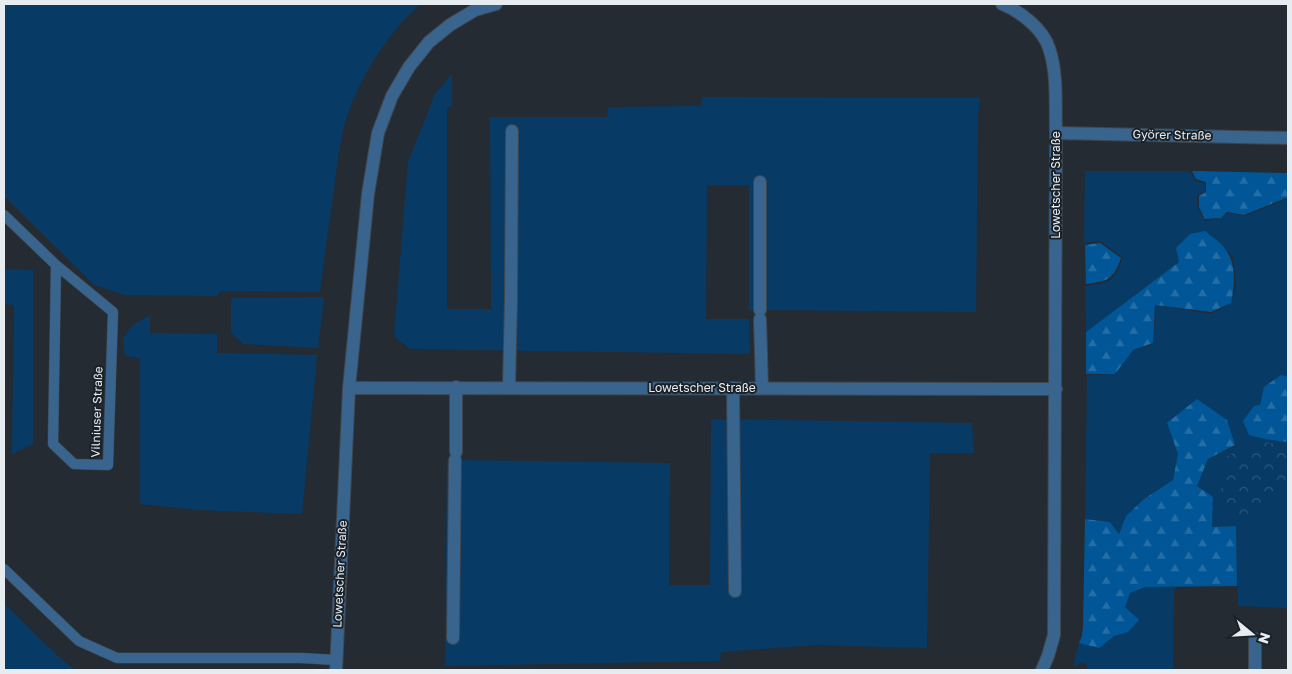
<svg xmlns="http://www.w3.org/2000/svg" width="1292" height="674" viewBox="0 0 1292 674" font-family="'Golos Text',sans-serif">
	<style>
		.grass { fill: #073b66 }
		.forest { fill: url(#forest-firs) }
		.park { fill: url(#park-crowns) }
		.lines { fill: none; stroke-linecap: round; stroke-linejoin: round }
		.service-casing { stroke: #3f464e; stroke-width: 11 }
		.minor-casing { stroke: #3f464e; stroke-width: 14 }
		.service { stroke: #39648e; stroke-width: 10 }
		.minor { stroke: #39648e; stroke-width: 12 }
		.labels { text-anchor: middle; stroke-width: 4; stroke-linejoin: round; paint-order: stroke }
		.street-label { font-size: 12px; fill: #e7ecf1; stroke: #1a2229 }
	</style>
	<defs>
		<pattern id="forest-firs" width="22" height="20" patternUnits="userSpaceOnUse" patternTransform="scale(1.25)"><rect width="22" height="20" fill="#005696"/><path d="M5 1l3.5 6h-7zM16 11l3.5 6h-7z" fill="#256ea5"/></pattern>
		<pattern id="park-crowns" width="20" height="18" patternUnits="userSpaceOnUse" patternTransform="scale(1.25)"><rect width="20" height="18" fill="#073b66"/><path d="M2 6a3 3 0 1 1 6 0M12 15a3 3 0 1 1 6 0" fill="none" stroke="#2b587c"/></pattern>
	</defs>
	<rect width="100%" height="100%" fill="#242b33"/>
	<!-- grass -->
	<g class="grass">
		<path d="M4 4H420C391 31 369 63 353 100 340 130 337 165 333 197 328 229 324 260 320 292L220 291 217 296 125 295 94 285 4 196Z"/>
		<path d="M452 74V107H447V309H491L490 117H607L608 107 701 106 702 97 980 98 978 117 976 312 749 310V185H707L706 319H749L750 354 410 349 394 336 408 162 435 94Z"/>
		<path d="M1085 171H1189L1196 181 1205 183V191L1197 196 1198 208 1205 221 1221 218 1228 213 1245 216 1286 199 1288 200V608L1238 606 1236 526 1212 527 1213 497 1197 486 1208 459 1235 446 1167 423 1178 454 1173 480 1144 499 1126 516 1119 534 1110 522 1085 519 1087 375 1115 374 1131 351 1153 344 1156 305 1211 314 1231 303 1236 286 1233 257 1223 246 1179 262 1086 332 1085 286C1110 283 1114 282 1123 258L1100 241 1084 243Z"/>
		<path d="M4 269 33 270V444L12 454 14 305 4 304Z"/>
		<path d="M324 297 318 348 244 344 231 333V298Z"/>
		<path d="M150 315V333L217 334V353L317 355 302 514 198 510 140 504V358L125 356 123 338 133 325Z"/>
		<path d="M711 419 972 423 974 453H930L927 648 815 645 721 652 720 661 445 666 447 460 670 463 669 585H710Z"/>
		<path d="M1145 587H1177L1174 591 1173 670H1087V664L1080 663 1073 667 1079 643 1099 647 1114 636 1128 632 1138 620 1125 607 1130 593Z"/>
		<path d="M4 603 63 661 76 670H4Z"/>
	</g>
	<!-- forest -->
	<g class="forest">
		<path d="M1192 171 1288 173V199L1286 198 1244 215 1227 212 1221 218 1205 219 1199 207V196L1206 192V182L1196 179Z"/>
		<path d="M1205 231C1211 236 1218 241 1223 246 1237 262 1235 284 1231 303L1211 312 1155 305 1153 343 1133 350 1115 374H1086V332L1179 262 1176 248 1190 234Z"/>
		<path d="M1100 243 1121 258C1113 280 1108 281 1086 284L1085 245Z"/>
		<path d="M1281 375 1288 377V438L1286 442 1265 439 1249 435 1243 421 1254 406 1260 405 1264 387Z"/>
		<path d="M1197 399 1227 420 1235 445 1208 459 1197 486 1213 497 1212 527 1236 526 1237 586 1145 587 1130 593 1125 607 1139 620 1128 632 1114 636 1099 648 1079 643 1082 636 1083 627 1085 519 1110 522 1119 534 1126 516 1144 499 1173 480 1178 454 1167 423Z"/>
	</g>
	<!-- park -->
	<path class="park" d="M1258 441 1288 446V481L1281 494 1257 511 1238 516 1226 514C1218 490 1221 481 1226 457Z"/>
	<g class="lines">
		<!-- service casing -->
		<g class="service-casing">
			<g id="service">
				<path d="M4 215 56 265 113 312 108 465 74 464 53 444 56 265"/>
				<path d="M4 569 79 641 117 658H301L336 660"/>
			</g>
		</g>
		<!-- minor casing -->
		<g class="minor-casing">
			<g id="minor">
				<path d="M1002 4C1020 11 1043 29 1049 48 1058 74 1055 105 1056 133L1054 635 1048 656 1042 670"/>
				<path d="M1056 133 1288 138"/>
				<path d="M760 310V182"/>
				<path d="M760 319 762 388"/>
				<path d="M509 387 511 300 512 131"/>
				<path d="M349 388 1056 389"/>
				<path d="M733 388 735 591"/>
				<path d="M456 452V387"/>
				<path d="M453 638 455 460"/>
				<path d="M336 670 349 388 368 194 378 133 392 96 409 67 429 42 450 25 475 10 496 4"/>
				<path d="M1255 670V639"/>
			</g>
		</g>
		<!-- service -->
		<use href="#service" class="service"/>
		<!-- minor -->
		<use href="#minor" class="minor"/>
	</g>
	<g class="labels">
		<!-- street labels -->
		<g class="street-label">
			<text transform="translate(1172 135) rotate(1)" y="4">Györer Straße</text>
			<text transform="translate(1056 185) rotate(-90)" y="4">Lowetscher Straße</text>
			<text x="702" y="392">Lowetscher Straße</text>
			<text transform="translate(97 412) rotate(-88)" y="4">Vilniuser Straße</text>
			<text transform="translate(340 574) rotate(-87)" y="4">Lowetscher Straße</text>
		</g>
	</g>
	<!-- border -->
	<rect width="1292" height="674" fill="none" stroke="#e7ecf1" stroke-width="10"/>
	<!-- north arrow -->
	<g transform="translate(1252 634) rotate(108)" stroke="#1a2229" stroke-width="4" paint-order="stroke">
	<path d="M0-4L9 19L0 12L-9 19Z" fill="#e7ecf1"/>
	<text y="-8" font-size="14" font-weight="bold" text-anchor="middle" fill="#e7ecf1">N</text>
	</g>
</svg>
